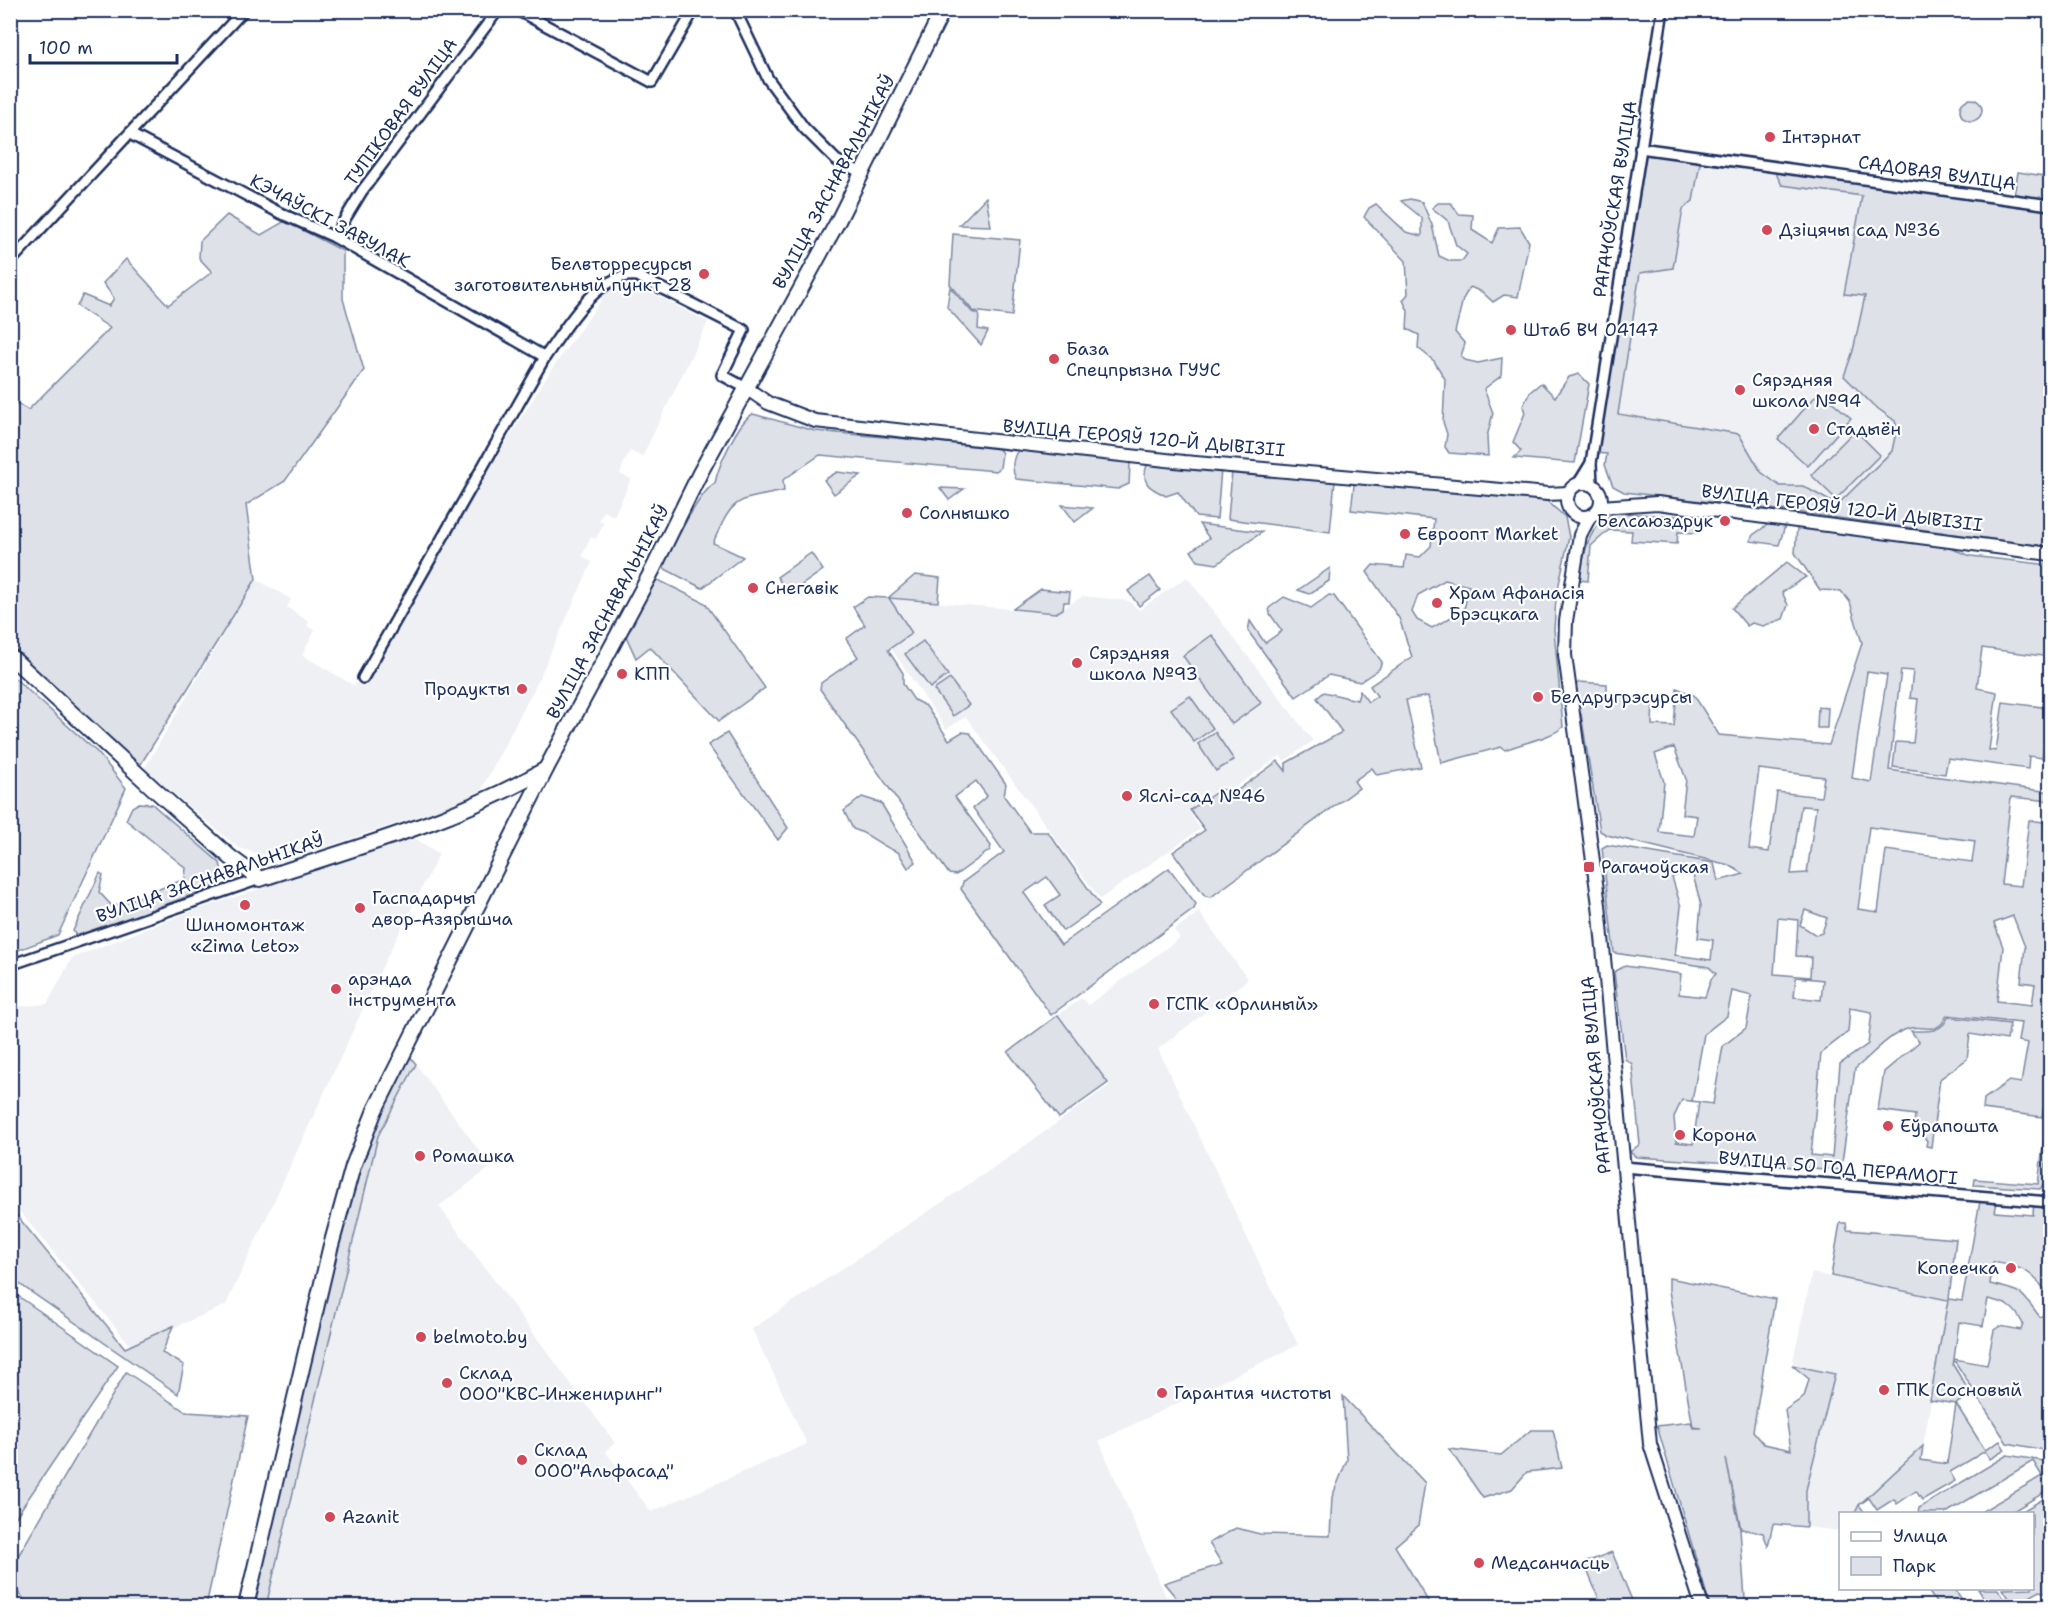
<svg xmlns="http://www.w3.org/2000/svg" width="2061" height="1617" viewBox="0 0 2061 1617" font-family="'Shantell Sans',sans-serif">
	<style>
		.built { fill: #eff0f4 }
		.green { fill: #dee1e7; stroke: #7c88a2; stroke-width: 1.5; fill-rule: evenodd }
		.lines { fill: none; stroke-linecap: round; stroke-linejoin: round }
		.minor-casing { stroke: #1b2f5e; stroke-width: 14 }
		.tertiary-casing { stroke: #1b2f5e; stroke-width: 16 }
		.secondary-casing { stroke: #1b2f5e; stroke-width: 18 }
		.minor { stroke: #fff; stroke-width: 9 }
		.tertiary { stroke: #fff; stroke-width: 12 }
		.secondary { stroke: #fff; stroke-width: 14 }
		.poi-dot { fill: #d1495b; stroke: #fff; stroke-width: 2 }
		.labels { text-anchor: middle; stroke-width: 4.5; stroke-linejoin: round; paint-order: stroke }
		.street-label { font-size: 18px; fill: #1b2f5e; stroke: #fff }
		.poi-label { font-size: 18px; fill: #1b2f5e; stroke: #fff; text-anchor: start }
	</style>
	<rect width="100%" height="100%" fill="#fff"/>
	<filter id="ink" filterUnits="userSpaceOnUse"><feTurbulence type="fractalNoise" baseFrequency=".0167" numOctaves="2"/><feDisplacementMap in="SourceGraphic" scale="12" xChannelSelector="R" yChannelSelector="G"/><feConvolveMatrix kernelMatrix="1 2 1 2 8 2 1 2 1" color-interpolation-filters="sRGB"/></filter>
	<g filter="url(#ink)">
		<!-- built -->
		<g class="built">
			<path d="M1699 163 1775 172 1782 185 1862 196 1844 293 1865 295 1853 351 1844 376 1873 405 1898 423 1892 451 1837 505 1803 486H1780L1761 472 1739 434 1618 414 1640 273 1673 268 1684 208 1693 200Z"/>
			<path d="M629 281 708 322 642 457 630 451 624 462 620 474 631 479 614 516 604 511 599 520 604 522 596 539 591 537 582 556 592 562 536 685 481 790 458 803 284 861 239 848 144 769 256 579 291 599 287 607 309 622 307 626 315 630 302 655 353 685 356 683 365 687 456 523 551 370 610 288Z"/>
			<path d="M1187 577 1313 741 1284 761 1280 756 1234 788 1222 786 1188 810 1200 829 1100 899 966 717 946 729 867 613 888 598 1056 613 1083 596 1129 601 1139 610Z"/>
			<path d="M413 837 439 854 386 959 226 1305 131 1346 11 1201 10 1004 14 1007 47 1004 72 958 187 913Z"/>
			<path d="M1199 912 1248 979 1158 1049 1298 1345 1099 1441 1170 1606H266L378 1136 416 1064 491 1167 439 1206 615 1443 605 1451 651 1512 807 1444 752 1329 1005 1160 1110 1085 1059 1014 1082 998 1088 1005 1180 938 1174 930Z"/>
			<path d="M1812 1273 1949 1300 1923 1446 1859 1505 1855 1513 1840 1514V1531L1806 1527V1490L1835 1374 1792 1365Z"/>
		</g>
		<!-- green -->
		<g class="green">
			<circle cx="1971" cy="110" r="11"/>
			<path d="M1643 152 2050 208V547L1788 511 1624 492 1613 486 1605 465 1607 454 1594 453ZM1700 163 1775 172 1782 185 1862 196 1844 294 1865 296 1853 351 1844 376 1873 405 1895 421 1897 427 1892 451 1837 505 1803 486H1780L1761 472 1739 434 1618 414 1640 273 1673 268 1683 209 1693 201Z"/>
			<path d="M2018 172 2050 177V205L2013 201Z"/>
			<path d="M986 197 991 226 959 225Z"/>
			<path d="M1410 199 1422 202 1432 225 1439 256 1450 261H1462L1467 254 1456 245 1448 221 1432 208 1438 203H1451L1459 214 1473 215 1472 230 1492 243 1499 228 1520 227 1529 242 1518 297 1504 295 1493 302 1482 292 1470 287 1463 299 1455 332 1465 344 1461 356 1465 360 1478 363 1502 358 1501 376 1484 389 1493 413 1487 437 1488 456 1449 453 1445 447 1447 434 1443 422 1445 379 1434 361 1418 348 1419 335 1407 329 1408 311 1403 300 1408 294 1406 261 1364 217 1369 208 1376 204 1406 232 1422 236V218L1401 201Z"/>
			<path d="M227 215 261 235 285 221 343 251V299L364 370 285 481 246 505 256 579 139 767 11 645 10 399 28 410 110 328 77 306 83 295 109 306 114 298 103 283 126 259 168 305 212 272 199 258 200 241Z"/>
			<path d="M953 234 1020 240 1012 316 973 311 950 284Z"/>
			<path d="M950 287 972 312 979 314 978 329 988 331 981 345 947 307Z"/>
			<path d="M1579 374 1589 384 1575 463 1514 458 1521 451 1513 442 1525 413 1523 406 1530 392 1541 383 1555 397 1569 377Z"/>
			<path d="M1820 391 1851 418 1808 466 1778 439Z"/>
			<path d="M753 414 815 431 997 447 1002 453 1000 468 996 471 820 455 783 480 784 491C736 501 734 495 713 543L743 557 702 588 665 569 663 564C673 546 699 492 715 483 718 467 738 421 753 414Z"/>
			<path d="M1855 430 1880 455 1836 499 1811 475Z"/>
			<path d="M1020 448 1126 458 1130 464 1129 484 1118 489 1016 479C1011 469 1012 456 1020 448Z"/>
			<path d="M1147 465 1221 469 1217 519 1196 517 1178 492 1166 496C1150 488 1140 484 1147 465Z"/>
			<path d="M1232 471 1335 481 1330 532 1228 519Z"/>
			<path d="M837 472 861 475 834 494 824 480Z"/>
			<path d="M1355 477 1547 501 1565 517 1569 537 1556 598 1554 630 1563 727C1551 738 1521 743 1505 750L1501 747 1441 763 1428 696 1406 700 1421 767 1377 775 1372 768 1354 781 1359 788 1211 897 1205 896 1173 852 1205 830 1190 810 1221 789 1235 792 1278 761 1286 771V763L1342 732 1317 698 1324 692 1357 700 1360 691 1368 702 1377 696 1370 686 1412 657 1399 618 1367 572 1373 565 1404 568 1406 555 1420 557 1431 546 1434 519 1351 510ZM1445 580 1469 586 1464 610 1432 628 1417 620 1412 612 1418 595Z"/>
			<path d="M940 488 964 489 949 500Z"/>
			<path d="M1062 505 1093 508 1075 522Z"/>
			<path d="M1614 513 1697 517V533L1678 532 1677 544 1631 541 1632 531 1609 530 1591 546 1588 581 1579 580C1585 553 1586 527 1614 513Z"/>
			<path d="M1770 523H1786L1779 545 1750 541 1753 535Z"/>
			<path d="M1199 524 1262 532 1217 564 1198 561 1191 551 1209 538Z"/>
			<path d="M1797 527 1936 543 1971 556 2050 565V657L1982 648 1977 688 1997 692 1989 750 1996 751 2003 702 2049 708 2042 758 2029 756 2028 769 1948 758 1945 774 1893 767 1896 742 1913 743 1918 699 1910 698 1913 671 1901 670 1889 770 2050 792V801L2011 797 2001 884 2021 886 2029 820 2050 823V1070L2042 1117 1983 1109 1984 1099 2009 1081 2021 1083 2028 1043 2018 1041 2021 1023 1947 1015C1937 1038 1924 1023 1907 1029 1888 1035 1870 1057 1855 1069L1841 1170 1636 1157 1630 1152 1640 1144 1632 1064 1625 1059 1614 972 1625 966 1681 974 1679 994 1705 997 1711 979 1716 974 1709 967 1614 953 1602 848 1607 845 1714 863 1718 881 1744 874 1729 865 1607 835 1600 831 1581 714H1578L1574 687 1579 682 1607 684V695L1653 698 1652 725 1674 726 1677 688 1694 695 1719 735 1829 745 1862 643 1850 602 1841 591 1820 590 1795 553ZM1867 672 1887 675 1871 782 1852 778ZM1674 747 1686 779 1682 814 1697 816 1694 836 1659 832 1664 782 1655 754ZM1759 769 1824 777 1821 797 1777 792 1769 852 1749 849ZM1801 806 1816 807 1807 873 1791 874ZM1869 827 1975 841 1972 862 1886 850 1878 912 1858 909ZM1692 871 1701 905 1698 938 1713 940 1711 960 1675 955 1681 907 1672 877ZM1805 910 1827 918 1822 933 1816 935 1800 925ZM2013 916 2025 947 2021 982 2035 984 2032 1005 1997 1001 2003 947 1994 923ZM1778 918 1798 920 1796 956 1811 957 1810 977 1774 974ZM1796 977 1823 980 1821 1000 1794 997ZM1732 991 1752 996 1746 1028 1723 1046 1713 1104 1692 1101 1704 1034 1727 1016ZM1850 1008 1872 1012 1868 1044 1840 1064 1832 1157 1811 1155 1821 1053 1848 1032ZM1682 1100 1699 1102 1693 1144 1676 1142 1674 1117Z"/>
			<path d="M811 553 823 570 789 594 777 577Z"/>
			<path d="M1787 562 1806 577 1782 592 1788 605 1783 619 1763 626 1752 623 1747 626 1732 608Z"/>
			<path d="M1330 568 1329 581 1309 594 1298 590Z"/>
			<path d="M915 575 940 578 938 602 889 598 912 633 888 650 903 673V684L914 700 926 706 949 740 962 732 970 733 1006 784 1004 796 1030 832H1048L1100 905 1063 931 1045 905 1060 895 1047 877 1024 893 1061 945 1169 868 1196 904 1194 909 1051 1015 961 889 963 882 1004 852 973 808 987 796 976 781 955 797 991 846 990 850 956 875 949 874 820 689 821 683 858 657 846 639 865 625 853 607 868 597 888 598Z"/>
			<path d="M1150 576 1160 590 1139 606 1128 591Z"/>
			<path d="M658 580 705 603 765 688 719 721 650 647 636 658 625 634 653 583Z"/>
			<path d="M1041 589 1070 592 1069 602H1064L1063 609 1056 613 1013 609Z"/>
			<path d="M1329 595 1334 596 1382 662 1379 669 1360 682 1329 675 1296 697 1248 631 1250 621 1265 643 1282 631 1270 614 1269 608 1284 597 1311 608Z"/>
			<path d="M1212 635 1261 703 1232 724 1183 656Z"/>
			<path d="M923 641 948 675 930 688 905 654Z"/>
			<path d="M10 674 98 753 126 788 58 935 11 953Z"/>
			<path d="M950 679 969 705 953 716 934 690Z"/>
			<path d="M1190 696 1213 728 1194 742 1171 709Z"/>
			<path d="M1818 707 1828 708 1827 728H1817Z"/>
			<path d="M1215 732 1234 760 1216 771 1198 744Z"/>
			<path d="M727 733 788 828 778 840 708 745Z"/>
			<path d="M862 797 881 803 916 862 908 868 898 852C881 847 871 834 853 829L844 811Z"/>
			<path d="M139 803 152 804 220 863 223 875 216 886 77 937 73 931 100 873 103 875 99 892 113 907 185 879 186 868 126 820 132 807Z"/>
			<path d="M1058 1015 1108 1083 1059 1118 1008 1052Z"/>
			<path d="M1948 1017 2010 1024 2007 1040 1970 1034 1967 1059 1940 1079 1931 1147 1926 1146 1927 1141 1914 1123 1915 1115 1878 1110 1884 1072 1919 1042 1911 1031C1927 1031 1942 1033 1948 1017Z"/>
			<path d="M406 1051 416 1064 378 1136 266 1606H246L353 1167Z"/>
			<path d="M2050 1094V1126L2044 1183 2040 1189 1974 1185 1975 1179 2038 1184Z"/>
			<path d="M2034 1199 2050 1202V1297C2032 1271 2024 1267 1993 1262L1990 1284C2023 1292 2019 1289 2040 1317L2050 1310V1451L2007 1443 1954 1360 1953 1365 1971 1394 1956 1404 1985 1450 2000 1441 2005 1450 1990 1459 1985 1451 1950 1472 1955 1481 1922 1500 1916 1491 1897 1504 1894 1499 1877 1510 1869 1498 1859 1505 1865 1513H1855L1859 1505 1923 1446 1921 1460 1947 1464 1956 1404 1930 1400 1948 1300 1831 1276 1840 1223H1846L1847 1230 1956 1239 1949 1299 1962 1301 1980 1201 1997 1202 1995 1212 2033 1215ZM1988 1299C2007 1303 2014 1306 2023 1324L2021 1330 2000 1326 1994 1330 1987 1365 1954 1359 1959 1322 1983 1326Z"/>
			<path d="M10 1207 125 1348 173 1326 162 1353 184 1365 178 1394 11 1278Z"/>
			<path d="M1669 1278 1775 1299 1753 1431 1764 1444 1791 1450 1785 1410 1804 1397 1809 1379 1792 1365 1835 1374 1806 1490V1527L1773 1524 1768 1546 1763 1533 1741 1529 1726 1459 1740 1529 1745 1599 1749 1606H1710L1657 1426 1691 1422 1693 1428H1702L1693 1427 1669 1291Z"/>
			<path d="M11 1291 118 1366 11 1524Z"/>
			<path d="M126 1372 186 1412 248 1416 206 1606H30L11 1584V1568Z"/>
			<path d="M1343 1396 1425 1483 1418 1526 1395 1546 1431 1606H1183L1164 1583 1222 1564 1209 1543 1236 1528 1260 1534 1330 1536 1332 1497 1347 1460Z"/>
			<path d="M1531 1430H1553L1562 1468 1527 1472 1512 1489 1483 1498 1449 1449 1501 1455Z"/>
			<path d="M2007 1455 2050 1462V1489L2010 1513H1979L2042 1476 2033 1461 1946 1513H1918L1919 1508Z"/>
			<path d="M2050 1495V1594L2040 1591 2014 1606 2003 1589 2032 1588V1514L2019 1513Z"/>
			<path d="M1612 1552 1634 1605 1602 1606 1584 1563Z"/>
			<path d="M1927 1589H1955L1966 1606H1938Z"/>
			<path d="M1978 1589H1998L2009 1606H1989Z"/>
		</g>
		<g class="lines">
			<!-- minor casing -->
			<g class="minor-casing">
				<g id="minor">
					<path d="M517 10 652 82 694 10"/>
					<path d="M735 10 768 79 804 128 836 160 862 173"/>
					<path d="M10 11 11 10"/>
					<path d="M130 134 280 213 334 237 545 357"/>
					<path d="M1640 148 2050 205"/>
					<path d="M334 237 362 191 498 10"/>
					<path d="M10 262 244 10"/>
					<path d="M1578 484 1591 463"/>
					<path d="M1592 484 1591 463 1663 10"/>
					<path d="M363 678 545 357C565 329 598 271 637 276L744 330 722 375 746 388"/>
					<path d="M10 965 260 879"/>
					<path d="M1623 1167 2050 1202"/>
				</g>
			</g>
			<!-- tertiary casing -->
			<g class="tertiary-casing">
				<g id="tertiary">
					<path d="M746 388 768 403 815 421 1184 462 1548 494 1568 493"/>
					<circle cx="1584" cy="500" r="17"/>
					<path d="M1601 507 1657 503 2050 554"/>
					<path d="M1590 516 1580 535 1566 621 1565 655 1599 905 1650 1444 1702 1606"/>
				</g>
			</g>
			<!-- secondary casing -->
			<g class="secondary-casing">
				<g id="secondary">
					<path d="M10 656 154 789 230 857 260 879C358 847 457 820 546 769"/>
					<path d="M246 1606 330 1249 353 1166 375 1110 546 769 653 569 700 473 838 221 943 10"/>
				</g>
			</g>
			<!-- minor -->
			<use href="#minor" class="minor"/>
			<!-- tertiary -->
			<use href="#tertiary" class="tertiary"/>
			<!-- secondary -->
			<use href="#secondary" class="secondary"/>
		</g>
	</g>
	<!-- markers -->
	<g class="poi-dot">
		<circle cx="1770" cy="137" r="6"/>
		<circle cx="1767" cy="230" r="6"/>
		<circle cx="704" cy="274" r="6"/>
		<circle cx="1511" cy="330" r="6"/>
		<circle cx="1054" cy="359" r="6"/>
		<circle cx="1740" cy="390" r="6"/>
		<circle cx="1814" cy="429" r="6"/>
		<circle cx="907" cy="513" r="6"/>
		<circle cx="1725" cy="521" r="6"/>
		<circle cx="1405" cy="534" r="6"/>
		<circle cx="753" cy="588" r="6"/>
		<circle cx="1437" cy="603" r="6"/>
		<circle cx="1077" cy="663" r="6"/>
		<circle cx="622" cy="674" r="6"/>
		<circle cx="522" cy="689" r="6"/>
		<circle cx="1538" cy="697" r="6"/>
		<circle cx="1127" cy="796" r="6"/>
		<rect x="1583" y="861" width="12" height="12" rx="3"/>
		<circle cx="245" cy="905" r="6"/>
		<circle cx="360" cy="908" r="6"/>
		<circle cx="336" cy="989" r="6"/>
		<circle cx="1154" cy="1004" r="6"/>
		<circle cx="1888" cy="1126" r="6"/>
		<circle cx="1680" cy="1135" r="6"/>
		<circle cx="420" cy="1156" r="6"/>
		<circle cx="2011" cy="1268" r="6"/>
		<circle cx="421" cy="1337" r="6"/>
		<circle cx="447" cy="1383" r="6"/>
		<circle cx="1884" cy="1390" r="6"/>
		<circle cx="1162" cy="1393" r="6"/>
		<circle cx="522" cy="1460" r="6"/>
		<circle cx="330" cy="1517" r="6"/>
		<circle cx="1479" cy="1563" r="6"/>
	</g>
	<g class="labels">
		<!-- street labels -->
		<g class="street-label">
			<text transform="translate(401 112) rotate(-54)" y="6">ТУПІКОВАЯ ВУЛІЦА</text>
			<text transform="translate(1937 173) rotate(8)" y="6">САДОВАЯ ВУЛІЦА</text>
			<text transform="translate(834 182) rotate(-62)" y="6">ВУЛІЦА ЗАСНАВАЛЬНІКАЎ</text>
			<text transform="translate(1615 199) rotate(-81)" y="6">РАГАЧОЎСКАЯ ВУЛІЦА</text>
			<text transform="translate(330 221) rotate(28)" y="6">КЭЧАЎСКІ ЗАВУЛАК</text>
			<text transform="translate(1144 438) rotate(5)" y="6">ВУЛІЦА ГЕРОЯЎ 120-Й ДЫВІЗІІ</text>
			<text transform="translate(1842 508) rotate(7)" y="6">ВУЛІЦА ГЕРОЯЎ 120-Й ДЫВІЗІІ</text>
			<text transform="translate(608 612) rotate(-62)" y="6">ВУЛІЦА ЗАСНАВАЛЬНІКАЎ</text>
			<text transform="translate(210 878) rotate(-19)" y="6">ВУЛІЦА ЗАСНАВАЛЬНІКАЎ</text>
			<text transform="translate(1596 1075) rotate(-95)" y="6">РАГАЧОЎСКАЯ ВУЛІЦА</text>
			<text transform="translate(1838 1168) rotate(5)" y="6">ВУЛІЦА 50 ГОД ПЕРАМОГІ</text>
		</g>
		<!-- poi labels -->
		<g class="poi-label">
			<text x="1782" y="143">Інтэрнат</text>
			<text x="1779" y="236">Дзіцячы сад №36</text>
			<text x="692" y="270" text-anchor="end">Белвторресурсы<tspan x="692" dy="21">заготовительный пункт 28</tspan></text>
			<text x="1523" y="336">Штаб ВЧ 04147</text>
			<text x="1066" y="355">База<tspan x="1066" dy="21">Спецпрызна ГУУС</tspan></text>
			<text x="1752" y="386">Сярэдняя<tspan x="1752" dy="21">школа №94</tspan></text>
			<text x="1826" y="435">Стадыён</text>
			<text x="919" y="519">Солнышко</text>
			<text x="1713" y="527" text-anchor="end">Белсаюздрук</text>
			<text x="1417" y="540">Евроопт Market</text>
			<text x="765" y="594">Снегавік</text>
			<text x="1449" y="599">Храм Афанасія<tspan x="1449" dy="21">Брэсцкага</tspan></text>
			<text x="1089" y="659">Сярэдняя<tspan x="1089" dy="21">школа №93</tspan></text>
			<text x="634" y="680">КПП</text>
			<text x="510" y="695" text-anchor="end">Продукты</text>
			<text x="1550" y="703">Белдругрэсурсы</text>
			<text x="1139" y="802">Яслі-сад №46</text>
			<text x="1601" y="873">Рагачоўская</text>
			<text x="372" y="904">Гаспадарчы<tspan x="372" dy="21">двор-Азярышча</tspan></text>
			<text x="245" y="931" text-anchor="middle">Шиномонтаж<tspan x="245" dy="21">«Zima Leto»</tspan></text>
			<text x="348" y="985">арэнда<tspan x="348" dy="21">інструмента</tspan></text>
			<text x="1166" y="1010">ГСПК «Орлиный»</text>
			<text x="1900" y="1132">Еўрапошта</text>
			<text x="1692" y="1141">Корона</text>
			<text x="432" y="1162">Ромашка</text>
			<text x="1999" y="1274" text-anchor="end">Копеечка</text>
			<text x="433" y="1343">belmoto.by</text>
			<text x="459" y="1379">Склад<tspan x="459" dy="21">ООО"КВС-Инжениринг"</tspan></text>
			<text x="1896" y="1396">ГПК Сосновый</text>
			<text x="1174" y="1399">Гарантия чистоты</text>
			<text x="534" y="1456">Склад<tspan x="534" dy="21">ООО"Альфасад"</tspan></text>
			<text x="342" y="1523">Azanit</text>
			<text x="1491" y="1569">Медсанчасць</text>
		</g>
	</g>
	<!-- margin -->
	<rect width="2061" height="1617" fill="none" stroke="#fff" stroke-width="36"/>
	<rect x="18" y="18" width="2025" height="1581" fill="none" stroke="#1b2f5e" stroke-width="2" filter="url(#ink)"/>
	<!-- legend -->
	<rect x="1839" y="1512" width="195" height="78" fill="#ffffff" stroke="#a4acbf" stroke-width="1.5"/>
	<rect x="1851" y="1532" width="30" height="9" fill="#ffffff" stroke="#a4acbf" stroke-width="1.5"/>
	<text x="1893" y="1542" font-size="18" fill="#1b2f5e">Улица</text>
	<rect x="1851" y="1557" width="30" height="18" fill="#dee1e7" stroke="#a4acbf" stroke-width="1.5"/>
	<text x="1893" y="1572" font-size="18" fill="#1b2f5e">Парк</text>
	<!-- scale -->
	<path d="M30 54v9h147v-9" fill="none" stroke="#1b2f5e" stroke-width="3"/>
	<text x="39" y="54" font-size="18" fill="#1b2f5e" stroke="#ffffff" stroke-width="4.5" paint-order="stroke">100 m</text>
</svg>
